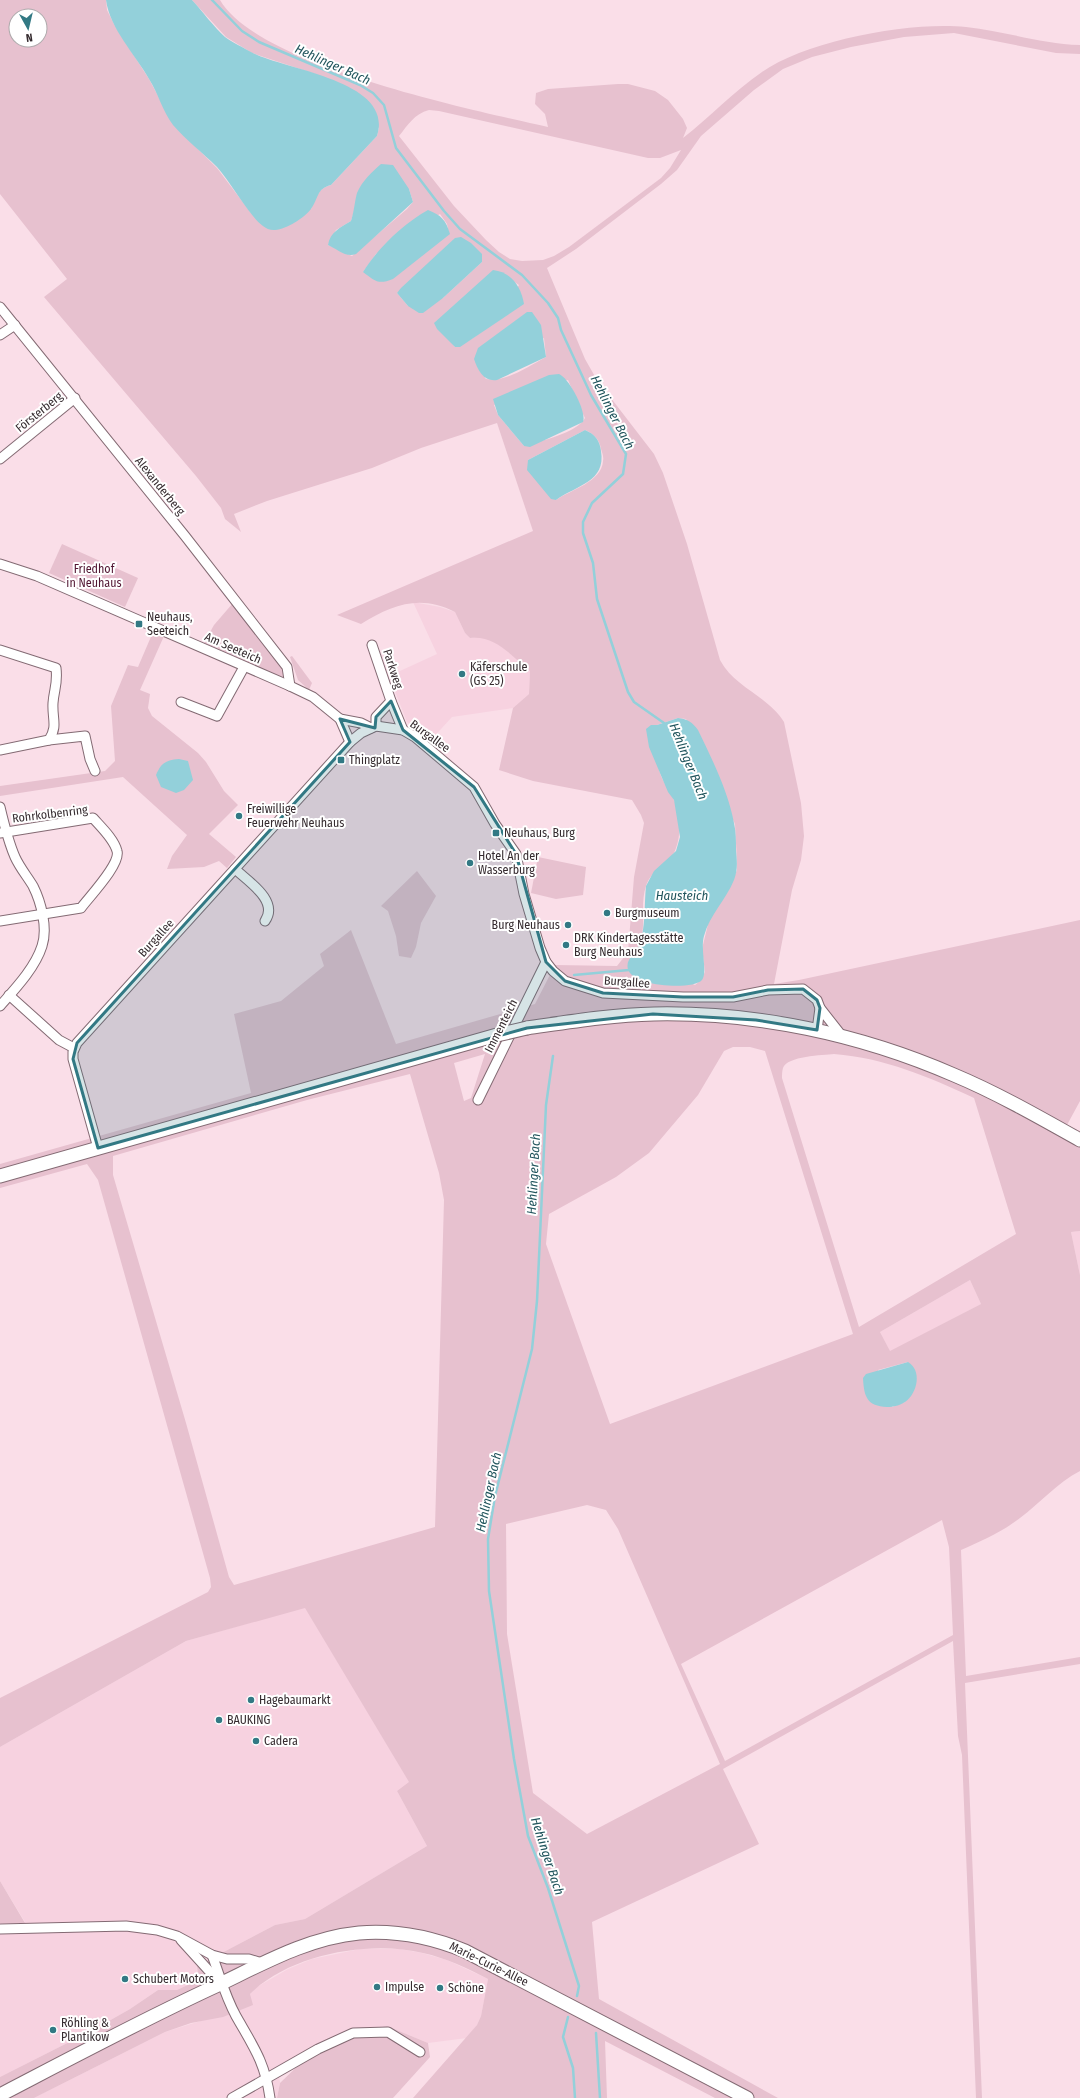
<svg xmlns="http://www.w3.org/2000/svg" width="1080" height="2098" viewBox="0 0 1080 2098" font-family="'Fira Sans Condensed',sans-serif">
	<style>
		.built { fill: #f7d2e0 }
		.green { fill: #e7c1cf; fill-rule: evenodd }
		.water { fill: #93d0da }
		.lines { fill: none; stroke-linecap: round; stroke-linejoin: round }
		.stream { stroke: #93d0da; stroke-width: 2.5 }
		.street-casing { stroke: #836a73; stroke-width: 11 }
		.secondary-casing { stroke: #836a73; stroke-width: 15 }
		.street { stroke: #fff; stroke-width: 9 }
		.secondary { stroke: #fff; stroke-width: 13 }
		.secondary-bridge-casing { stroke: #836a73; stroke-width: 15; stroke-linecap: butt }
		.secondary-bridge { stroke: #fff; stroke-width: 13 }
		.marked { fill: #327984; fill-opacity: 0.2; stroke: #327984; stroke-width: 3; stroke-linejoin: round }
		.poi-dot { fill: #327984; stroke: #fff; stroke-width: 1.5 }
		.labels { text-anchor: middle; stroke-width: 4; stroke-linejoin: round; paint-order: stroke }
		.street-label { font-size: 12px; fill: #352b2f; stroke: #fff }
		.park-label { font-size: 12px; fill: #521733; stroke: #fff }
		.poi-label { font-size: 12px; fill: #352b2f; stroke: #fff; text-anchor: start }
		.water-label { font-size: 13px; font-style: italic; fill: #20545c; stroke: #fff }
	</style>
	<rect width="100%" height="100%" fill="#fadee8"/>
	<!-- built -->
	<g class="built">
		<path d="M413 602 440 607 455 612 465 633 470 638 481 637 493 641 507 650 530 671 529 694 513 708 452 717 430 741 407 722 389 676 437 654Z"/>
		<path d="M1080 1231V1275L1071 1232Z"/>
		<path d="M970 1280 981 1304 890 1352 880 1332Z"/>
		<path d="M305 1607 410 1783 397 1791 427 1846 305 1919 275 1925 197 1966 196 1981 177 1990H158L130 2009 93 2030 0 2077V1923L25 1922 0 1881V1747L186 1641Z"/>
		<path d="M360 1949H400L422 1953 447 1960 488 1979 481 2016 477 2025 467 2038 428 2043 387 2026 278 2067 280 2083 277 2098H34L165 2032 252 2005 250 1994 257 1987 288 1969 312 1959Z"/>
	</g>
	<!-- green -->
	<g class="green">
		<path d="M0 0H106L107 10 115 26 149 79 173 124 217 168 251 213 311 209C316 198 318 188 331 185L377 136 379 128 315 74 252 53 226 37 192 0H220C258 66 474 110 548 127L545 114 535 104 536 93 548 89 618 84H628L655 91 668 100 683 119 687 128 683 138C710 117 734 91 762 72 807 40 912 21 966 27 1005 31 1041 44 1080 45V54L1056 53 954 33 904 37 851 47 812 57 783 69 754 90 701 136 677 170 661 184 576 249 547 268 585 359 597 380 654 454 663 473 687 544 720 660C735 688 767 695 784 722L801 803 804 836 801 860 792 890 774 984 799 980 1080 920V1101L1067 1125 1080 1131V1231L1071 1232 1080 1275V1471C1057 1483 1040 1503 1020 1518 1002 1532 981 1541 961 1550L966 1676 1080 1657V1664L965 1683 982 2098H976L962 1755 958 1736 953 1641 723 1769 759 1844 592 1922 599 1999 778 2098H715L605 2041 607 2098H413L477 2025 481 2016 488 1979C467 1968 446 1958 423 1953 370 1940 290 1954 250 1994L253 2005 223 2017 191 2023 165 2032 34 2098H0V2077L93 2030 130 2009 158 1990H177L196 1981 198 1975 197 1966 275 1925 305 1919 427 1846 397 1791 409 1782 305 1608 186 1641 0 1747V1698L208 1592 211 1587 210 1578 98 1180 87 1164 0 1188V1164L251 1093 234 1014 281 1001 324 966 320 954 351 930 396 1044 535 1004 555 965 617 966 628 952 634 877 644 823 641 815 632 800 533 781 499 770 513 708 529 694 530 671C511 656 496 635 470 638L465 633 455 612C420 594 392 605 361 624L337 615 533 531 497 423 421 448 372 468 267 501 234 514 241 532 225 519 221 508 196 476 44 297 67 279 0 194ZM16 16H40V40H16ZM429 110 439 111 648 158H660L681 150 670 168 661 178 569 247 554 256 543 260 522 261 510 259 499 252 486 240 454 206 399 136C408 125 414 114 429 110ZM409 189 413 202 407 209 352 256 328 245 336 230 351 221 356 205 357 195ZM440 214 447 224 449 234 422 254 363 272 376 254ZM482 254V262L443 298 408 306 397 293ZM510 279 519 285 496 321 473 338 455 347 451 342ZM544 338 546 357C527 367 507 382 486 379L477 366ZM568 380 583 414 585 418C577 433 540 441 524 446L498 415 494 405ZM585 430C593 433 600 440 601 449 602 452 604 457 603 461 602 482 570 490 556 500L528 470V460ZM678 718 686 719 735 824 737 862V870L728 891 709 920 702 949 705 972 701 980 695 985 632 956C651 934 638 910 646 886 651 869 671 864 676 848 681 835 681 814 674 800 671 792 665 785 661 776 655 760 654 742 651 725H657ZM733 1047H750L765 1051 853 1334 610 1424 546 1244 549 1214 616 1177 649 1153 698 1095 724 1051ZM485 1054 471 1098 464 1101 454 1063ZM834 1054C885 1058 929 1077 974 1098L1016 1234 859 1327 782 1078C782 1075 782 1071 783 1068 787 1056 823 1055 834 1054ZM410 1074 439 1173 444 1200 435 1527 234 1585 229 1577 186 1423 113 1175V1156L307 1100ZM970 1280 981 1304 890 1351 880 1332ZM908 1362 905 1402 892 1407 878 1370ZM587 1505 606 1510 618 1529 720 1764 587 1834 533 1793 507 1634 506 1524ZM942 1520 949 1547 953 1635 725 1761 681 1664Z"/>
		<path d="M62 544 138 578 125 607 49 573Z"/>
		<path d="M233 603 286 671 283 679 204 643 214 625Z"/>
		<path d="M153 632 164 636 140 690 150 694 148 708 152 716 198 753 206 762 224 791 238 805 209 834 236 857 227 868 219 861 204 867 167 869 172 856 187 835 123 777 0 796V786L105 771 115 761 111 706 128 665 138 667Z"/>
		<path d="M292 656 312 683 309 690 298 680 290 657Z"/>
		<path d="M538 857 586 867 583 895 556 899 531 893Z"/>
		<path d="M417 871 436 896 421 923 416 947 411 958 399 956 396 936 388 911 381 906Z"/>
		<path d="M0 1881 25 1923H0Z"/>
		<path d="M387 2026 428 2043 430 2057 393 2098H277L280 2083 306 2058 353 2033Z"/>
	</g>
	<!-- water -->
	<g class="water">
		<path d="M106 0H192C203 12 213 26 225 37 232 42 244 48 251 52 283 70 395 80 377 136L331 185C316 189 319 198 311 209 304 218 287 229 275 230 266 231 258 222 253 216 240 200 230 182 217 167 203 153 186 140 173 125 163 112 158 93 149 79 135 54 110 29 106 0Z"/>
		<path d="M381 164 393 165 409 189 413 202 356 254C346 258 337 249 328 245 330 232 341 227 351 221 354 212 355 200 357 193 362 181 372 172 381 164Z"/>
		<path d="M428 210C441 215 446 220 450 234L393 279C378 285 375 281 363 272 378 248 403 224 428 210Z"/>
		<path d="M461 237 471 243 482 254V262L443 298 423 313H419L408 306 397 293 401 288 455 238Z"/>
		<path d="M493 270C511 272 521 286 524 304L460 347H455L437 329 434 323Z"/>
		<path d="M527 312H532L541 325 546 357 497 380C484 382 478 371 474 359L478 348Z"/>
		<path d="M559 374C569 378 587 412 583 422L530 447 524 446 498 415 493 399 549 375Z"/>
		<path d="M585 430C595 434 600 441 601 451 606 482 577 485 556 500L551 499 527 470 528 460Z"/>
		<path d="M678 718C688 719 692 722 698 730 712 759 728 791 734 823 736 832 736 841 736 850 737 861 738 870 734 880 726 900 710 914 704 936 700 950 708 972 702 980 692 991 631 986 628 969 625 959 636 954 639 946 646 928 644 905 646 886L654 871 676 851 680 837 674 800 668 792 649 747 646 729 651 725H657Z"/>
		<path d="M179 759 188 761 193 780 184 790 176 793 161 787 156 775C161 763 166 760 179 759Z"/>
		<path d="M908 1362C922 1370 918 1393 905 1402 901 1405 893 1407 887 1407 867 1406 864 1397 863 1378L866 1374Z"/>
	</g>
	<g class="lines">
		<!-- stream -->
		<g class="stream">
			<path d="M212 0 242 31 259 42 360 85 373 93 384 105 396 148 444 211 460 229 522 275 548 303 558 318 561 330 591 395 626 454 623 474 592 503 583 522V533L593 563 597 599 628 692 634 702 664 723 665 725"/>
			<path d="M574 975 629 970"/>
			<path d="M553 1056 546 1105 537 1301 532 1349 495 1496 488 1539 489 1591 514 1759 528 1836 548 1888 579 1986 577 1996"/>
			<path d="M568 2017 563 2037 573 2068 575 2098"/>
			<path d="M596 2033 600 2098"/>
		</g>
		<!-- street casing -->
		<g class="street-casing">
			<g id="street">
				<path d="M0 307 185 536 287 667 290 686"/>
				<path d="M0 335 15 325"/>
				<path d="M0 459 75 398"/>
				<path d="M0 564 37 576 290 686 313 697 340 719 350 742"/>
				<path d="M372 645 391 701 376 717V726"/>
				<path d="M0 650 56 668C58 684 54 689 53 703 52 719 58 726 49 740L0 750"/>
				<path d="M391 701 403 730"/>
				<path d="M181 702 217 716 244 667"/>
				<path d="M340 719 361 723 371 728"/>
				<path d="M49 740 85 736 90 759 95 771"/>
				<path d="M0 807C4 824 8 841 15 857 20 868 27 876 33 886 41 902 48 928 42 946 35 968 15 989 0 1006"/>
				<path d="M0 833 93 818C101 827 114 839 117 851 121 864 89 897 81 908L0 921"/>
				<path d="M235 869C249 882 279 901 265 921"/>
				<path d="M9 995 59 1040 74 1048"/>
				<path d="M817 1030 820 1008"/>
				<path d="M478 1100 546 962"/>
				<path d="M98 1148 73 1059V1052L77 1043 350 742 361 733 376 726 403 730 415 737 474 787 495 824 516 854 524 894 540 948 546 962 553 971 565 981 603 993 683 997H733L768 990 803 989 817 1000 820 1008 842 1036"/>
				<path d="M0 1929 126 1926 157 1930 177 1936 212 1955 227 1959H249L262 1963"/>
				<path d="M181 1940 220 1983"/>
				<path d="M212 1955C220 1976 225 1996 236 2016 253 2046 265 2062 270 2098"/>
				<path d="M232 2098 318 2049 353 2033 388 2032 420 2052"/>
			</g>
		</g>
		<!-- secondary casing -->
		<g class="secondary-casing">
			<g id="secondary">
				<path d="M527 1028C569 1022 611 1015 654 1014 756 1012 860 1034 954 1075 997 1093 1039 1117 1080 1140"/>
				<path d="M0 1176 497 1035"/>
				<path d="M0 2095C73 2057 144 2019 218 1985 264 1963 308 1938 359 1933 396 1930 431 1937 465 1951L747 2098"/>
			</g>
		</g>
		<!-- street -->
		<use href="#street" class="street"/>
		<!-- secondary -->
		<use href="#secondary" class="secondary"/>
		<!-- secondary-bridge casing -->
		<g class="secondary-bridge-casing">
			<path id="secondary-bridge" d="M497 1035 527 1028"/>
		</g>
		<!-- secondary-bridge -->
		<use href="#secondary-bridge" class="secondary-bridge"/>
	</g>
	<!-- marked area -->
	<path class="marked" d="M391 701 403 730 474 787 516 854 546 962 565 981 603 993 683 997H733L768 990 803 989 817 1000 820 1008 817 1030 756 1020 653 1014 527 1028 98 1148 73 1059 77 1043 350 742 340 719 375 728 376 717Z"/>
	<!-- markers -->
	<g class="poi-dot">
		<rect x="135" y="620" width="8" height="8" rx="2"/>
		<circle cx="462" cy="674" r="4"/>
		<rect x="337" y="756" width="8" height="8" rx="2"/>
		<circle cx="239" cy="816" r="4"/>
		<rect x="492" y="829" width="8" height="8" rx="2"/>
		<circle cx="470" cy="863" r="4"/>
		<circle cx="607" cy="913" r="4"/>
		<circle cx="568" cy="925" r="4"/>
		<circle cx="566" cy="945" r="4"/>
		<circle cx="251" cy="1700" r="4"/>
		<circle cx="219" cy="1720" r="4"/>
		<circle cx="256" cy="1741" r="4"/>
		<circle cx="125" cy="1979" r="4"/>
		<circle cx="377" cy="1987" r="4"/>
		<circle cx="440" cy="1988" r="4"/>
		<circle cx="53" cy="2030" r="4"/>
	</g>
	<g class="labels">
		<!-- street labels -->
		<g class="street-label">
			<text transform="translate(39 412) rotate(-39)" y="4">Försterberg</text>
			<text transform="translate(160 486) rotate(51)" y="4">Alexanderberg</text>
			<text transform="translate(233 648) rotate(24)" y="4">Am Seeteich</text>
			<text transform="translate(393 669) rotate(72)" y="4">Parkweg</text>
			<text transform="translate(430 736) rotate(36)" y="4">Burgallee</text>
			<text transform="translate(50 814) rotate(-7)" y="4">Rohrkolbenring</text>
			<text transform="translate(156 938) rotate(-48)" y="4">Burgallee</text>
			<text transform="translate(627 982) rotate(4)" y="4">Burgallee</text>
			<text transform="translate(501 1026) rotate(-63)" y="4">Immenteich</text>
			<text transform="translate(489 1964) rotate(26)" y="4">Marie-Curie-Allee</text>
		</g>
		<!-- park labels -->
		<g class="park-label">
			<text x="94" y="573">Friedhof<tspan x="94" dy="14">in Neuhaus</tspan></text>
		</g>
		<!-- poi labels -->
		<g class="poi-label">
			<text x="147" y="621">Neuhaus,<tspan x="147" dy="14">Seeteich</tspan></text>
			<text x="470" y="671">Käferschule<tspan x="470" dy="14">(GS 25)</tspan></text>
			<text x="349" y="764">Thingplatz</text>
			<text x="247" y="813">Freiwillige<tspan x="247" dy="14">Feuerwehr Neuhaus</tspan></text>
			<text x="504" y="837">Neuhaus, Burg</text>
			<text x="478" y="860">Hotel An der<tspan x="478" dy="14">Wasserburg</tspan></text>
			<text x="615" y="917">Burgmuseum</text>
			<text x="560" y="929" text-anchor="end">Burg Neuhaus</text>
			<text x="574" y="942">DRK Kindertagesstätte<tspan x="574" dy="14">Burg Neuhaus</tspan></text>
			<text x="259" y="1704">Hagebaumarkt</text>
			<text x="227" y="1724">BAUKING</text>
			<text x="264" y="1745">Cadera</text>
			<text x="133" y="1983">Schubert Motors</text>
			<text x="385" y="1991">Impulse</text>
			<text x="448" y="1992">Schöne</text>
			<text x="61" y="2027">Röhling &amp;<tspan x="61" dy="14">Plantikow</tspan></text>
		</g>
		<!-- water labels -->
		<g class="water-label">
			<text transform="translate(333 64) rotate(24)" y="5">Hehlinger Bach</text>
			<text transform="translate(613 412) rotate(63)" y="5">Hehlinger Bach</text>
			<text transform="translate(689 761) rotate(68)" y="5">Hehlinger Bach</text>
			<text x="682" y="900">Hausteich</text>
			<text transform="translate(533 1174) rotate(-87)" y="5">Hehlinger Bach</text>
			<text transform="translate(488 1492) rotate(-78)" y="5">Hehlinger Bach</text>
			<text transform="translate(548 1856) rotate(72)" y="5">Hehlinger Bach</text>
		</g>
	</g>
	<!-- north arrow -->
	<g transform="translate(28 28) rotate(172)"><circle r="19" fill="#ffffff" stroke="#aeaaac"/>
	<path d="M0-3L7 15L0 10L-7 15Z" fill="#327984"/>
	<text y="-6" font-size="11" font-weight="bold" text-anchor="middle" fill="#352b2f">N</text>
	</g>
</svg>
